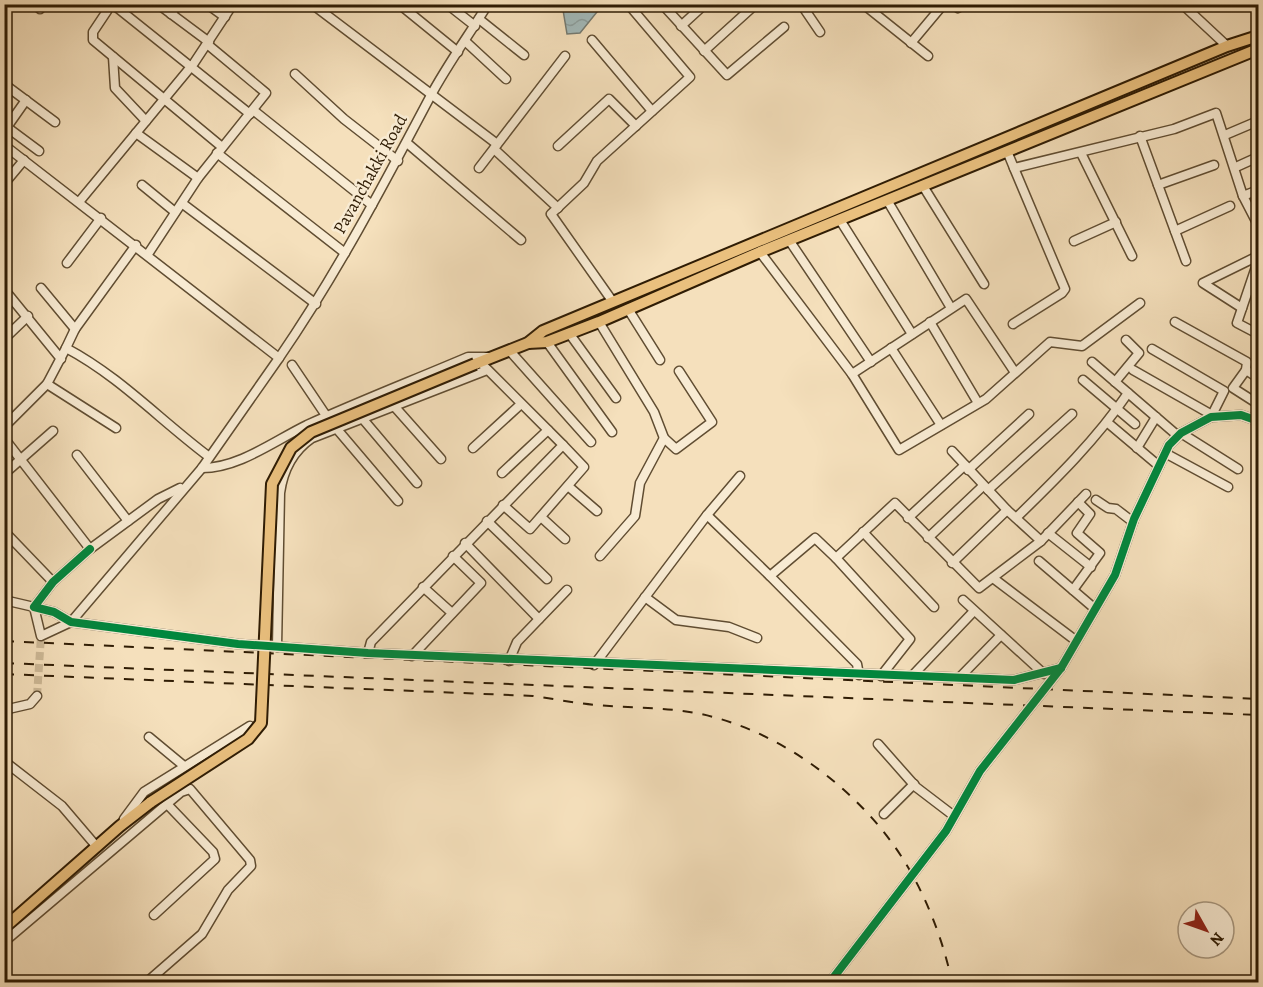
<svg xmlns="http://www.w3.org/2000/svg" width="1263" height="987" viewBox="0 0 1263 987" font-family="Alegreya,serif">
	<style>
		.water { fill: url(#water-waves); stroke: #747b72; stroke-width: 1.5 }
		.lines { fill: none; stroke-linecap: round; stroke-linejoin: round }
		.minor-tunnel { stroke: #cdb997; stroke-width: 8; stroke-dasharray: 8 4; stroke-linecap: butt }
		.minor-casing { stroke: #604d32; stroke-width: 11 }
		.major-casing { stroke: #2f1c04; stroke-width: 14 }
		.minor { stroke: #f8ebd3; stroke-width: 8 }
		.major { stroke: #eac07e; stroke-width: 10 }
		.rail { stroke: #2f1c04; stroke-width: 2; stroke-dasharray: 10 10; stroke-linecap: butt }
		.major-bridge-casing { stroke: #2f1c04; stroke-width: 14; stroke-linecap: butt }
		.major-bridge { stroke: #eac07e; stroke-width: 10 }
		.cycleway-casing { stroke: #f8ebd3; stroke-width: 11 }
		.cycleway { stroke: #00873e; stroke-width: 8 }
		.labels { text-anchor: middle; stroke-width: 5; stroke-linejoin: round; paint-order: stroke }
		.street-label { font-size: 18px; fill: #2f1c04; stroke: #f8ebd3 }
	</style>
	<defs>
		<pattern id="water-waves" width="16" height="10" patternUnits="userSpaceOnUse" patternTransform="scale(1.5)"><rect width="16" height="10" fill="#a2babb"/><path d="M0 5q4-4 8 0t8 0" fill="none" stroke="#8c9f9f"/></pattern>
	</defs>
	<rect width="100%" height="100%" fill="#f5e0bc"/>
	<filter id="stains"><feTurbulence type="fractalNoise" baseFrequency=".00333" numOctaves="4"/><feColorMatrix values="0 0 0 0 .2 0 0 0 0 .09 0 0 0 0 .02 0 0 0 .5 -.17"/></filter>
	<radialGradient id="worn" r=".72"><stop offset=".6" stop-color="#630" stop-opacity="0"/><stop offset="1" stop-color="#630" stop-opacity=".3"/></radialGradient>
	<!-- water -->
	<path class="water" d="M553 5 598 4V5L597 12 580 33 567 34 563 10Z"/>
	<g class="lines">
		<!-- minor-tunnel -->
		<path class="minor-tunnel" d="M37 696 41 636"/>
		<!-- minor casing -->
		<g class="minor-casing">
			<g id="minor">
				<path d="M5 4 8 7 10 4"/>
				<path d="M35 4 40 9 44 4"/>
				<path d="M100 4 107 11 93 32V40L222 147"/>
				<path d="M158 4 209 42"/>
				<path d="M207 4 225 17"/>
				<path d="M312 4 497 144"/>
				<path d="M399 4 458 52"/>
				<path d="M447 4 475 26"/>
				<path d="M662 4 727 75 784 27"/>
				<path d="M801 4 820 32"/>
				<path d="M863 4 928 56"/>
				<path d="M954 4 958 8 964 4"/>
				<path d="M1182 4 1227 46"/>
				<path d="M115 6 250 114"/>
				<path d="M171 14 178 4"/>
				<path d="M479 19 524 55"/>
				<path d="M681 26 705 4"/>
				<path d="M592 40 652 111"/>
				<path d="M465 41 506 79"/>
				<path d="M911 43 942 6"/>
				<path d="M4 44 5 45"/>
				<path d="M704 51 756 4"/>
				<path d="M113 57 115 88 146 121"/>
				<path d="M295 74 344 119 398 161"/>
				<path d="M4 84 55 122"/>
				<path d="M253 110 372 205"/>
				<path d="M4 125 39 151"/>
				<path d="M7 127 26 100"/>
				<path d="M136 133 198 178"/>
				<path d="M1225 135 1258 121"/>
				<path d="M1140 136 1186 261"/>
				<path d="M407 143 521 240"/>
				<path d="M4 145 279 358 202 468 71 622"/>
				<path d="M558 146 609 99 636 126"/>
				<path d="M494 149 558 208"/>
				<path d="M1007 151 1014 168 1174 129 1216 113 1243 196 1258 190"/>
				<path d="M217 153 345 253"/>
				<path d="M1081 153 1132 256"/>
				<path d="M1236 167 1258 157"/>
				<path d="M479 168 565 56"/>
				<path d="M4 184 24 160"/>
				<path d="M142 185 175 212"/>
				<path d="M1158 185 1214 165"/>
				<path d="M923 186 984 284"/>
				<path d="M1243 196 1258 225"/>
				<path d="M887 200 951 308"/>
				<path d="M79 202 194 63 233 4"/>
				<path d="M183 204 316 304"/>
				<path d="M840 220 912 334"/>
				<path d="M1175 231 1230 206"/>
				<path d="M789 240 871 362"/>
				<path d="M1074 241 1116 222"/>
				<path d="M136 245 75 329 66 348C119 376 160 420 208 456"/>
				<path d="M760 252 852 374 899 450 986 399 1050 342 1082 346 1140 303"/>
				<path d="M148 254 198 178 266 93 207 44"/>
				<path d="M1258 261 1237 323 1258 334"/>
				<path d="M67 263 101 218"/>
				<path d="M41 288 75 329"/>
				<path d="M4 295 8 294 61 359"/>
				<path d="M613 302 551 214 584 183 597 161 690 77 628 4"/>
				<path d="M1242 308 1203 283 1258 256"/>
				<path d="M628 309 660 360"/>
				<path d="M599 322 654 412 664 438 676 449 712 422 679 371"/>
				<path d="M930 322 978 403"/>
				<path d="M1175 322 1247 362 1246 370 1233 388 1258 404"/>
				<path d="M1013 324 1062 293 1065 289 1014 168"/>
				<path d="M569 333 616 398"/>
				<path d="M4 339 28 316"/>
				<path d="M547 342 612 432"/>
				<path d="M891 348 941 425"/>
				<path d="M1152 349 1224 391 1211 417"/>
				<path d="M509 350 591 442"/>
				<path d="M279 358C336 275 383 186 430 97 447 65 469 35 488 4"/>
				<path d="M1092 362 1178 436"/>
				<path d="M292 365 327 417"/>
				<path d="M1133 370 1212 415"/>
				<path d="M1246 370 1258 378"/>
				<path d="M852 374 966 299 1014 371"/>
				<path d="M1083 380 1135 424"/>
				<path d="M1115 382 1139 353 1126 340"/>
				<path d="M47 384 116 428"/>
				<path d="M394 406 441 459"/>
				<path d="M362 418 417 483"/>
				<path d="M1108 423 1159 466"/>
				<path d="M4 427 47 384 66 348"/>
				<path d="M336 428 398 501"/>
				<path d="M1181 433 1238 469"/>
				<path d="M4 438 90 549 158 499 180 488"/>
				<path d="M473 448 521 404"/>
				<path d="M1137 448 1156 417"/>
				<path d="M952 451 1007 510 1041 541"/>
				<path d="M1165 453 1228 487"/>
				<path d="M77 455 128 521"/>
				<path d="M202 468C239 468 274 441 307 425 360 401 414 380 468 357H490"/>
				<path d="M968 470 1029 414"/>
				<path d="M502 473 548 430"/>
				<path d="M4 474 53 431"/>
				<path d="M568 486 597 511"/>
				<path d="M988 490 1072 414"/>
				<path d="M1096 500 1108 508 1116 509 1133 522"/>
				<path d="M503 505 530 529 584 467 563 445"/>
				<path d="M707 515 740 476"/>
				<path d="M541 517 565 539"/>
				<path d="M908 518 965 465"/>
				<path d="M1016 518C1056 479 1096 440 1128 393"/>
				<path d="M487 521 547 579"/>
				<path d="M4 531 53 582"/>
				<path d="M863 532 934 607"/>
				<path d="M1048 533 1091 567"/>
				<path d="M928 538 983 486"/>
				<path d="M465 543 539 619"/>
				<path d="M90 549 53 582 34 607 54 612 71 622 238 644 368 653 1014 680 1061 668"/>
				<path d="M600 556 635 516 640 483 664 438"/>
				<path d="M836 558 910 639 881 676"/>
				<path d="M1039 561 1094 608"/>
				<path d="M952 563 1007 510"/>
				<path d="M770 576 857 664 859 675"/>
				<path d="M993 578 1075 640"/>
				<path d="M423 587 452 613"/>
				<path d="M1073 590 1100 553 1077 533 1090 514 1078 502"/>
				<path d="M645 597 676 620 729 627 757 638"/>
				<path d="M4 600 34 607 41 636 71 622"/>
				<path d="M963 600 1044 674"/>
				<path d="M277 647 280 493C283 471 293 451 312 438L487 370"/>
				<path d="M368 653 371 642 563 445 484 366"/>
				<path d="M412 656 481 583 453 556"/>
				<path d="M509 661 517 642 567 590"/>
				<path d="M594 665 707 515 770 576 815 538 836 558 895 503 979 588 1041 541 1086 494"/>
				<path d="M912 676 974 611"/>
				<path d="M961 676 1001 635"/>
				<path d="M4 710 30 704 37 696"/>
				<path d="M149 737 184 766"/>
				<path d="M878 744 916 787 954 816"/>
				<path d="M4 761 62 806 97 847"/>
				<path d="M884 814 914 784"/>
				<path d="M124 819 144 792 250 726"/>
				<path d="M154 915 215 859 213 852 167 804"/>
				<path d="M4 942 181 792 190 789 250 860 251 866 228 890 202 934 147 982"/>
				<path d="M830 982 946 831 980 771 1061 668 1115 575 1134 519 1169 445 1181 433 1211 417 1241 415 1258 421"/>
			</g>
		</g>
		<!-- major casing -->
		<g class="major-casing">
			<g id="major">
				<path d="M528 343 547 342 599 322 760 252 1258 49"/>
				<path d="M475 364 528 343 543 331 1227 46 1258 36"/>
				<path d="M4 928 120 826 151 802"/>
			</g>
		</g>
		<!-- minor -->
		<use href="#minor" class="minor"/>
		<!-- major -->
		<use href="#major" class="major"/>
		<!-- rail -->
		<g class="rail">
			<path d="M4 641 1258 699"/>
			<path d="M4 663 1258 715"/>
			<path d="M4 674 533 696C554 699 575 703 596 705 630 708 663 707 696 713 784 730 871 798 913 876 931 909 944 945 952 982"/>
		</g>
		<!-- major-bridge casing -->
		<g class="major-bridge-casing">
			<path id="major-bridge" d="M151 802 248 739 261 723 272 484 291 448 311 432 475 364"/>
		</g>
		<!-- major-bridge -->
		<use href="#major-bridge" class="major-bridge"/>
		<!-- cycleway casing -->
		<g class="cycleway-casing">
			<g id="cycleway">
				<path d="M90 549 53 582 34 607 54 612 71 622 238 644 368 653 1014 680 1061 668"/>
				<path d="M830 982 946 831 980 771 1061 668 1115 575 1134 519 1169 445 1181 433 1211 417 1241 415 1258 421"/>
			</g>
		</g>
		<!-- cycleway -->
		<use href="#cycleway" class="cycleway"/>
	</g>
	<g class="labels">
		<!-- street labels -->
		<g class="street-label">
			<text transform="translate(370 174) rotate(-61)" y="6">Pavanchakki Road</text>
		</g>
	</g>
	<!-- margin -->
	<rect width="1263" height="987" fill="none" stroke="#f5e0bc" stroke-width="24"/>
	<rect x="6" y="6" width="1251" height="975" fill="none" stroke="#2f1c04" stroke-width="3"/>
	<rect x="12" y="12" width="1239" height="963" fill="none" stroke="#2f1c04" stroke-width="1.5"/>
	<!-- north arrow -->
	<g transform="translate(1206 930) rotate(130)"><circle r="28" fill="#f8ebd3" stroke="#a89880" stroke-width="1.5"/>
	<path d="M0-4.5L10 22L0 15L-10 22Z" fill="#8f2418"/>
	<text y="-9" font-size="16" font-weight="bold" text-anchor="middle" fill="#2f1c04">N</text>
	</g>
	<rect width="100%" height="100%" filter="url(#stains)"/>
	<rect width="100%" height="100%" fill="url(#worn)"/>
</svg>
